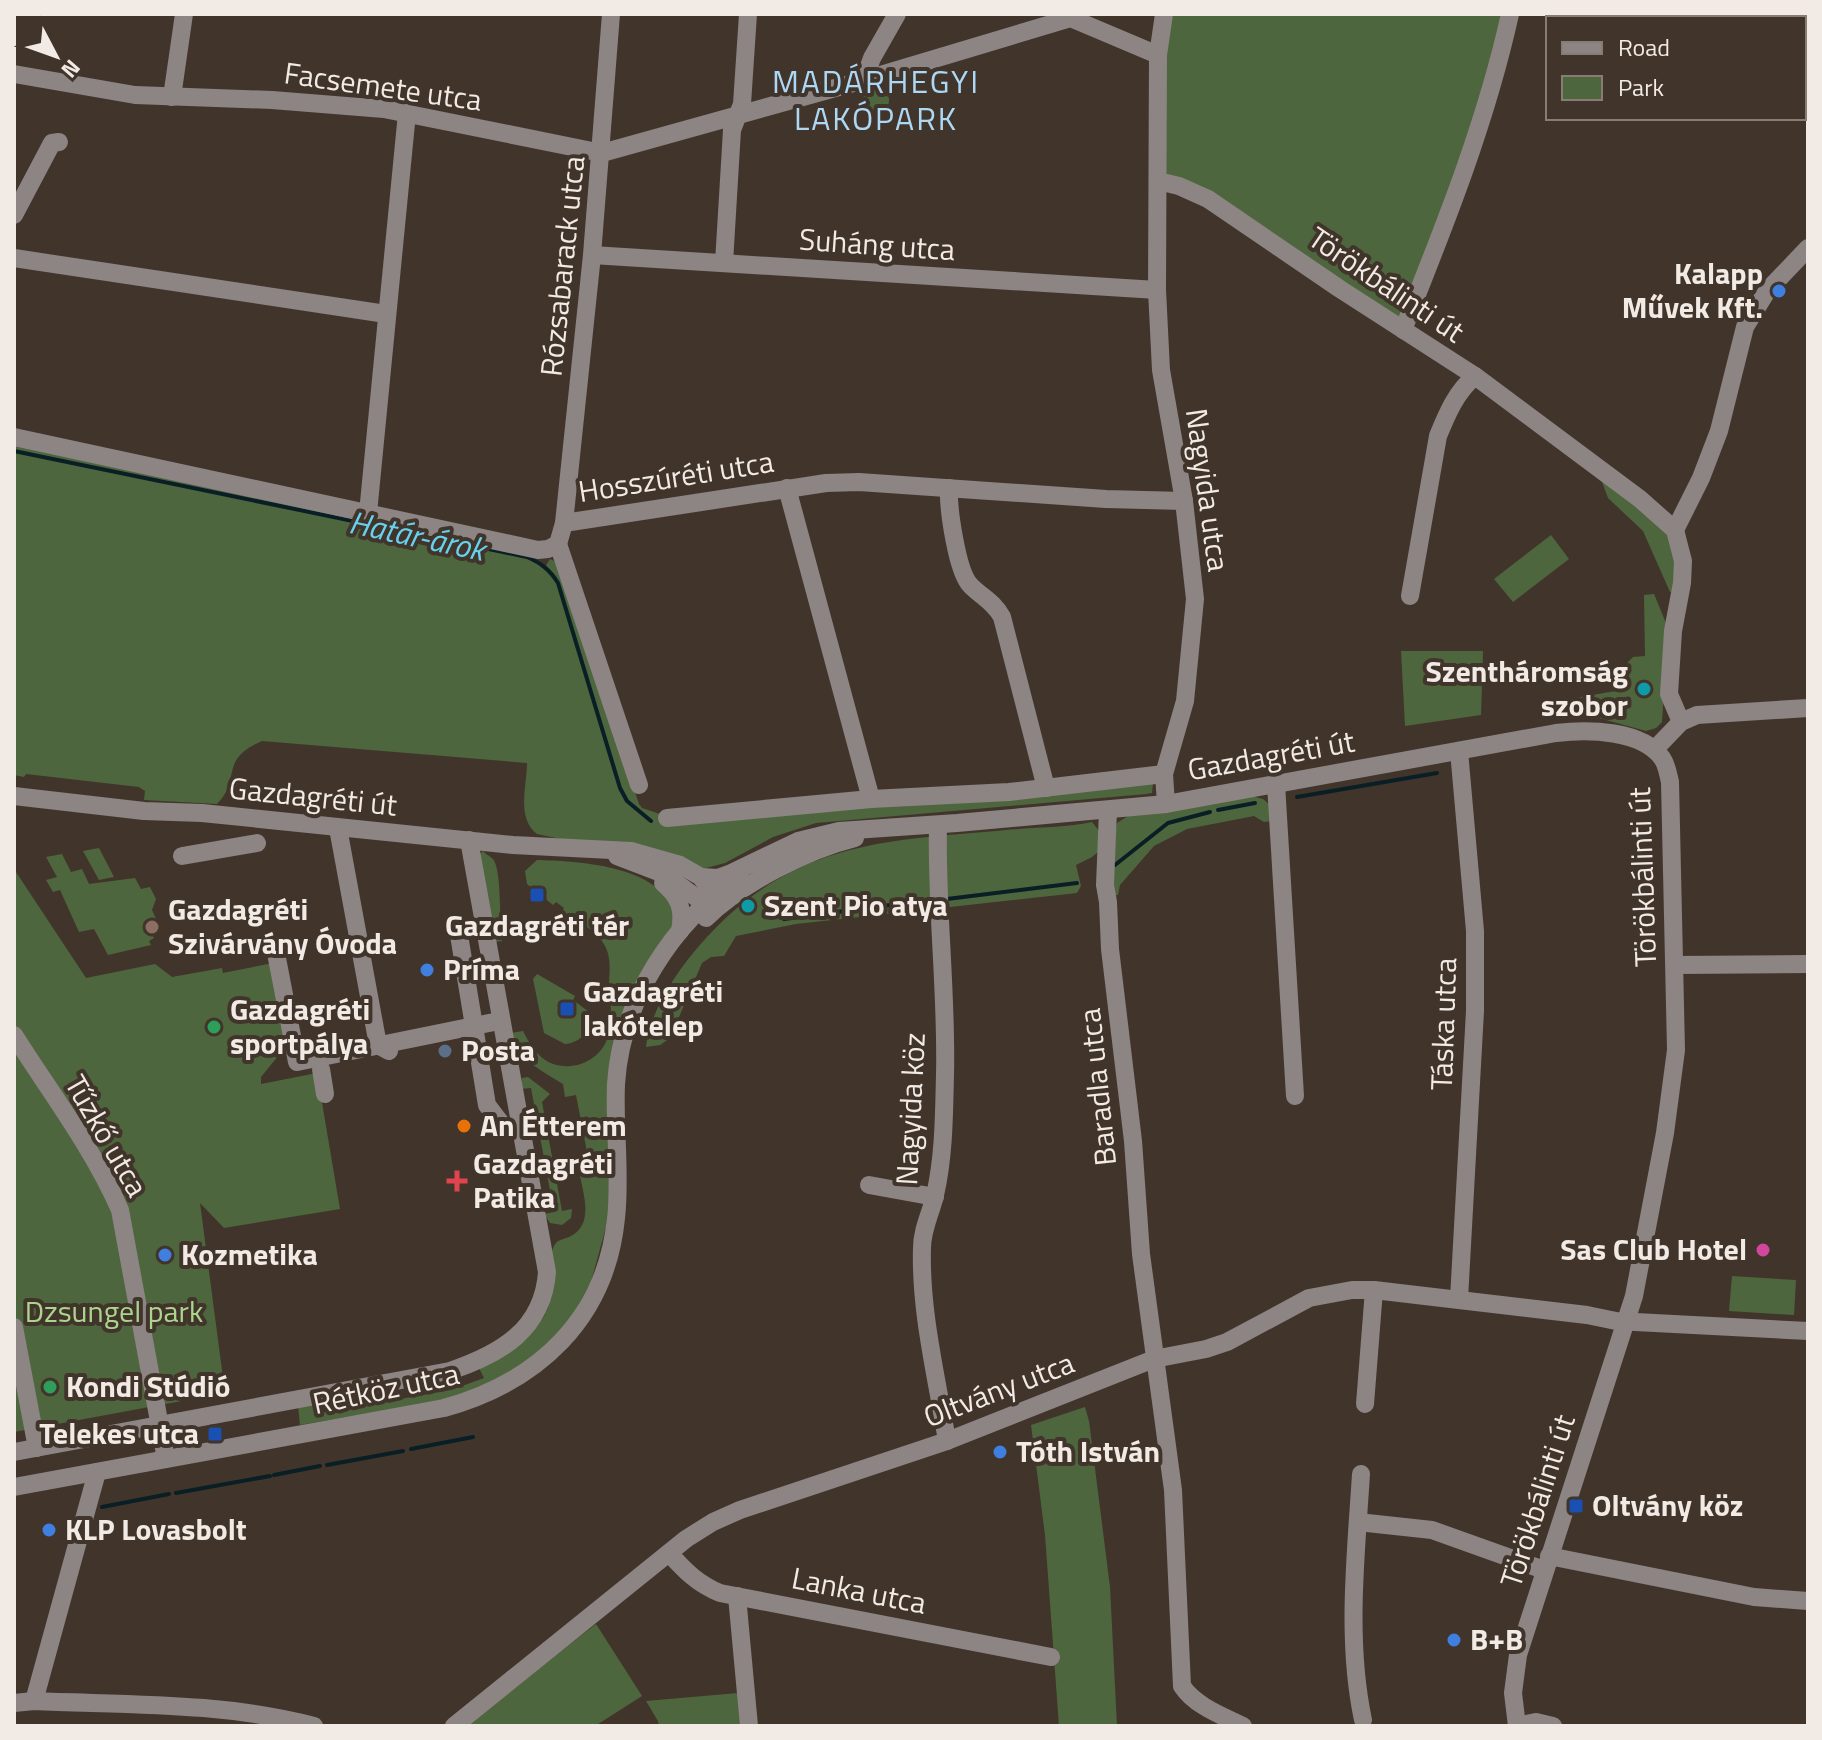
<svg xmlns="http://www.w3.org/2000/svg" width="1822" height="1740" viewBox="0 0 1822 1740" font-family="'Titillium Web',sans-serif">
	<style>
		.green { fill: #4e663d }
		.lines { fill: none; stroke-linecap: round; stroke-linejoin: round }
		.stream { stroke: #091f25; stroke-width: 4 }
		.minor { stroke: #8d8484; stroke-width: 18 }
		.shop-dot { fill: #3f7fe0; stroke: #41352b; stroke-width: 3 }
		.culture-dot { fill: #0f9aa8; stroke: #41352b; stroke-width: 3 }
		.transit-dot { fill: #1a4fb4; stroke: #41352b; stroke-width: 3 }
		.education-dot { fill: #8d6e63; stroke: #41352b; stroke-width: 3 }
		.leisure-dot { fill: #2e9e5b; stroke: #41352b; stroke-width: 3 }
		.service-dot { fill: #5c6f8a; stroke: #41352b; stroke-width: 3 }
		.food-dot { fill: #e8710a; stroke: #41352b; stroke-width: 3 }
		.health-dot { fill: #e0444e; stroke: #41352b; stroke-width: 3 }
		.hotel-dot { fill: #d1479c; stroke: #41352b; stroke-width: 3 }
		.labels { text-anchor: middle; stroke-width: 8; stroke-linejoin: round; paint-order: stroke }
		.street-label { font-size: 30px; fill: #f2eae4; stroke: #41352b }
		.poi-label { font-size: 30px; font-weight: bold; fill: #f2eae4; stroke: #41352b; text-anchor: start }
		.park-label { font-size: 30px; fill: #abd58d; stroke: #41352b }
		.neighbourhood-label { font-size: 32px; letter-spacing: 2px; fill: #add8f5; stroke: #41352b }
		.water-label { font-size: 32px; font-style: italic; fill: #67d2ef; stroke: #41352b }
	</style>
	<rect width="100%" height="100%" fill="#41352b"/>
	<!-- green -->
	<g class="green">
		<path d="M1164 14H1510L1403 330 1295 258 1158 181Z"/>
		<circle cx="876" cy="100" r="13"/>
		<path d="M14 444 458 540V543L527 557 545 567 550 559 554 561 572 605 639 804 642 808 660 814 1153 783 1152 793 1146 794 816 823 773 837 725 863 702 869 537 834C516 818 527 786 527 763L262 741C218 760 242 779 217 804L144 800 145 791 139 787 26 774 24 777 14 775Z"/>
		<path d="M1602 482C1631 492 1664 518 1675 547 1680 559 1675 579 1674 591L1670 592 1643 531 1608 498Z"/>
		<path d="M1551 535 1569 559 1513 602 1494 579Z"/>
		<path d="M1654 594 1668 628 1662 722 1656 728 1646 731 1599 718 1563 719 1564 700 1621 690 1622 668 1633 657 1645 656 1644 595Z"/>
		<path d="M1401 651H1483L1481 715 1405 726Z"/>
		<path d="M1252 796 1263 799 1270 805 1273 821 1264 822 1254 816 1187 829 1154 846 1120 885 1118 895H1114V833L1117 823 1128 816Z"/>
		<path d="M1092 822 1100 832 1099 851 1092 857 1076 865 1081 886 1077 893 796 924 736 936 724 956 711 957 702 963 670 1038 660 1045 646 1047C649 1013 677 971 699 946 793 838 888 841 1019 829 1043 827 1068 827 1092 822Z"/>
		<path d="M99 848 114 877 99 880 83 851Z"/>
		<path d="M483 851C484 853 491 857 493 859 502 870 499 923 502 941L494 942 479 855Z"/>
		<path d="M62 854 71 872 82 869 89 884 135 878 141 889 150 887 156 899 152 910 156 919 146 922 154 938 149 941 151 945 108 955 94 929 79 932 60 890 53 892 46 880 57 877 46 857Z"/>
		<path d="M537 860C576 861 646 865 669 901 672 906 674 913 677 919L627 1015 606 1227 591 1282 575 1311 557 1335 514 1372 451 1399 300 1425 298 1406 312 1404 315 1414 451 1390 484 1378 479 1368C509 1350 551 1330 551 1290 551 1277 548 1257 554 1246 557 1240 563 1239 569 1237 594 1226 584 1196 580 1176L591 1173 576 1095 565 1097 563 1084C541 1070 518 1060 511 1033L523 1031C526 1037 532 1048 539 1055 559 1075 594 1067 606 1042 613 1025 611 1005 609 987 609 974 612 959 605 946 597 930 576 920 562 911L564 908 556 902 553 905 527 884 525 871Z"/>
		<path d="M14 869 86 978 155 964 172 977 222 968 223 973 273 963 287 1045 261 1077V1084L317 1073 340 1209 224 1228 200 1203 225 1393 14 1432Z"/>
		<path d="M537 974 575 996 573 1000 589 1012C594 1028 581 1043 565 1044L544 1033 533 979Z"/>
		<path d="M528 1077 550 1094 542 1102 562 1211 572 1209 571 1218 562 1225 550 1223 544 1214 554 1212 531 1088 520 1089 522 1078Z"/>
		<path d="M1732 1276 1796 1280 1794 1315 1729 1311Z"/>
		<path d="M1085 1407 1089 1421 1110 1587 1117 1726H1059L1045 1535 1031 1425Z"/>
		<path d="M596 1624 642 1696 595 1726H463Z"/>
		<path d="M738 1693 742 1726H659L658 1721 646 1701Z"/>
	</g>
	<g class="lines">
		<!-- stream -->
		<g class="stream">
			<path d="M14 451 527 557C541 563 550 570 558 583L620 788 627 801 651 821"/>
			<path d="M1297 797 1437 773"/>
			<path d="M1218 810 1255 803"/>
			<path d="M1115 865 1168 823 1210 812"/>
			<path d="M947 899 1077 883"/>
			<path d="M767 910 784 919 913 902"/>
			<path d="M411 1449 473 1437"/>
			<path d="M327 1465 403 1451"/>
			<path d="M274 1475 320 1466"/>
			<path d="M176 1493 270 1476"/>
			<path d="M102 1507 169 1494"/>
		</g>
		<!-- minor -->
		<g class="minor">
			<path d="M1061 14 1158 55"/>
			<path d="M1164 14 1158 55 1157 290 1161 370 1184 501 1195 599 1185 701 1164 774 1166 804"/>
			<path d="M14 74 135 95 272 100 384 109 602 153 864 80 1071 18"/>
			<path d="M864 80 872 58 897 14"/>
			<path d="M172 97 184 14"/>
			<path d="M1158 181 1179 186 1208 199 1340 289 1475 376 1640 499 1675 530 1683 561 1682 583 1673 631 1669 694 1681 722"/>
			<path d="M14 215 52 143 59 142"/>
			<path d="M592 255 1157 290"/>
			<path d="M14 258 386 314"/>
			<path d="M724 263 732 130 742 104 748 14"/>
			<path d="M1403 330C1444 227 1486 123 1510 14"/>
			<path d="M14 437 538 550 548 549 558 544 564 523 826 483 859 482 1106 499 1184 501"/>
			<path d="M787 488 871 799"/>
			<path d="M949 488C948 508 957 573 971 586 982 597 994 602 1002 617L1046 788"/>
			<path d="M368 513 407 113"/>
			<path d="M564 523 592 255 611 14"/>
			<path d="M1675 530 1701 478 1719 431 1745 327 1767 291 1808 248"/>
			<path d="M558 544 639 785"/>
			<path d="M1410 596 1438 436C1447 414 1456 392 1475 376"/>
			<path d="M1655 749 1681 722 1697 715 1808 708"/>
			<path d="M1276 784 1295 1096"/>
			<path d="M14 796 144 811 202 813 513 845 631 851 680 865 701 877 708 887"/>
			<path d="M1108 810 1105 885 1108 902 1110 949 1133 1141 1141 1254 1173 1490 1182 1686C1195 1706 1223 1716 1243 1726"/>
			<path d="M667 818 871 799 1009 792 1164 774"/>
			<path d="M938 825C936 908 947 991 945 1074 944 1115 944 1156 935 1195 931 1213 922 1229 922 1248 920 1312 937 1378 947 1441"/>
			<path d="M338 828 378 1045 389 1051"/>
			<path d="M182 856 257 843"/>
			<path d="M617 856 664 874 705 904 714 907"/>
			<path d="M701 877 718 878 729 874 798 841 839 831 957 823 1166 804 1556 733C1588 729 1642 730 1662 758 1667 765 1668 774 1670 782L1676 1050 1665 1133 1634 1296 1518 1655 1513 1693 1517 1726"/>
			<path d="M663 883C680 897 684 910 680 931"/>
			<path d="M706 918C742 883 807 850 855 838"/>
			<path d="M459 935 487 1105 500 1122"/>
			<path d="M276 953 297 1062 494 1022"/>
			<path d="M1675 965 1808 964"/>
			<path d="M14 1035C50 1092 93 1148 120 1210L166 1459"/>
			<path d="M321 1069 325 1094"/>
			<path d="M869 1185 935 1197"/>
			<path d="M1459 1299 1475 1011V931L1459 751"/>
			<path d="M14 1327 37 1448"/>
			<path d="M1365 1404 1374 1290"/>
			<path d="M14 1452 450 1371C500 1354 543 1330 547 1272L469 840"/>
			<path d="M1361 1474C1356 1555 1346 1639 1363 1720"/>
			<path d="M14 1487 444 1408C538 1382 606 1319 616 1218 621 1174 614 1129 616 1084 621 1002 672 922 740 877"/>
			<path d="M1358 1522 1432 1530 1544 1570"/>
			<path d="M669 1553C685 1571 698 1584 720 1593L1051 1657"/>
			<path d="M1549 1556 1754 1597 1808 1601"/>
			<path d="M737 1596 749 1726"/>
			<path d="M34 1701 97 1472"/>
			<path d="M14 1703 34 1701C127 1705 223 1702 314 1726"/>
			<path d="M454 1726 686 1539 713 1522 740 1510 947 1441 1154 1359 1206 1349 1227 1342 1309 1298 1352 1290H1374L1587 1315 1616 1321 1808 1331"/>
			<path d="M1517 1726 1536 1722 1553 1726"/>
		</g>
	</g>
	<!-- markers -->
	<g class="shop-dot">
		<circle cx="1779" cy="291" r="8"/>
		<circle cx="427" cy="970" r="8"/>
		<circle cx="165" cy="1255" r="8"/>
		<circle cx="1000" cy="1452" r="8"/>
		<circle cx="49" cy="1530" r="8"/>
		<circle cx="1454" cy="1640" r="8"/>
	</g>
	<g class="culture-dot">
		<circle cx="1644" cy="689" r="8"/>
		<circle cx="748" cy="906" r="8"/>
	</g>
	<g class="transit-dot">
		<rect x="529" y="887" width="16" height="16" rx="4"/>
		<rect x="559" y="1001" width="16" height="16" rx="4"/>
		<rect x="207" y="1426" width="16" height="16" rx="4"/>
		<rect x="1568" y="1498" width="16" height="16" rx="4"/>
	</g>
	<circle class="education-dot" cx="152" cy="927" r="8"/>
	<g class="leisure-dot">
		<circle cx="214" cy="1027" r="8"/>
		<circle cx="50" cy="1387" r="8"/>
	</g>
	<circle class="service-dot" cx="445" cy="1051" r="8"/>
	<circle class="food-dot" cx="464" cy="1126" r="8"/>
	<path class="health-dot" d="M453 1169h8v8h8v8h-8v8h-8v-8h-8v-8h8z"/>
	<circle class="hotel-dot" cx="1763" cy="1250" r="8"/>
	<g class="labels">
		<!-- street labels -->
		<g class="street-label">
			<text transform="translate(383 87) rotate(8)" y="10">Facsemete utca</text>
			<text transform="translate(877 245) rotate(4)" y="10">Suháng utca</text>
			<text transform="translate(563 266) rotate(-84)" y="10">Rózsabarack utca</text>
			<text transform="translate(1386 285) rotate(34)" y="10">Törökbálinti út</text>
			<text transform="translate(676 477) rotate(-9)" y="10">Hosszúréti utca</text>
			<text transform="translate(1207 490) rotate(82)" y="10">Nagyida utca</text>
			<text transform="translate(1271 756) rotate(-10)" y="10">Gazdagréti út</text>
			<text transform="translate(313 797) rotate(6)" y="10">Gazdagréti út</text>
			<text transform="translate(1643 877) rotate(-92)" y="10">Törökbálinti út</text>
			<text transform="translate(1444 1024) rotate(-88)" y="10">Táska utca</text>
			<text transform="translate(1098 1087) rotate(-96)" y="10">Baradla utca</text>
			<text transform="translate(911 1109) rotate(-87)" y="10">Nagyida köz</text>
			<text transform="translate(106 1136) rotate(60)" y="10">Tűzkő utca</text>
			<text transform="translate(386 1389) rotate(-12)" y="10">Rétköz utca</text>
			<text transform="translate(999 1390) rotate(-21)" y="10">Oltvány utca</text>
			<text transform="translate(1538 1501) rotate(-72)" y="10">Törökbálinti út</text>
			<text transform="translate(859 1591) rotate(11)" y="10">Lanka utca</text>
		</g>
		<!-- poi labels -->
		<g class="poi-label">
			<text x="1763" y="284" text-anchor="end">Kalapp<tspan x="1763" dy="34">Művek Kft.</tspan></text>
			<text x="1628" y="682" text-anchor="end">Szentháromság<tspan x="1628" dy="34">szobor</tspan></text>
			<text x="764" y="916">Szent Pio atya</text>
			<text x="168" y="920">Gazdagréti<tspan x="168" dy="34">Szivárvány Óvoda</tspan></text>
			<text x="537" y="936" text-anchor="middle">Gazdagréti tér</text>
			<text x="443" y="980">Príma</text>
			<text x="583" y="1002">Gazdagréti<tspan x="583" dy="34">lakótelep</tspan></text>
			<text x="230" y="1020">Gazdagréti<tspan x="230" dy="34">sportpálya</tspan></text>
			<text x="461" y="1061">Posta</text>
			<text x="480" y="1136">An Étterem</text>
			<text x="473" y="1174">Gazdagréti<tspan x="473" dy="34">Patika</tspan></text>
			<text x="1747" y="1260" text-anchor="end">Sas Club Hotel</text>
			<text x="181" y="1265">Kozmetika</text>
			<text x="66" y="1397">Kondi Stúdió</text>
			<text x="199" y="1444" text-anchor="end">Telekes utca</text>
			<text x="1016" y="1462">Tóth István</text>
			<text x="1592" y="1516">Oltvány köz</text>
			<text x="65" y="1540">KLP Lovasbolt</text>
			<text x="1470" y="1650">B+B</text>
		</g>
		<!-- park labels -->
		<g class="park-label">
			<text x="114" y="1322">Dzsungel park</text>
		</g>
		<!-- neighbourhood labels -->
		<g class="neighbourhood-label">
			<text x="876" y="93">MADÁRHEGYI<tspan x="876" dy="37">LAKÓPARK</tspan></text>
		</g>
		<!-- water labels -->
		<g class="water-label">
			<text transform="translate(417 536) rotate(12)" y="11">Határ-árok</text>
		</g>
	</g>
	<!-- border -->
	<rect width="1822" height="1740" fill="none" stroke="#f2eae4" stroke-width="32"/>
	<!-- legend -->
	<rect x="1546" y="16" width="260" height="104" fill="#41352b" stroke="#887d75" stroke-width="2"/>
	<rect x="1562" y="42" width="40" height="12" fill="#8d8484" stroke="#887d75" stroke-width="2"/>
	<text x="1618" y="56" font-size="24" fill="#f2eae4">Road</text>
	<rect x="1562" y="76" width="40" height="24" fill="#4e663d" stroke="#887d75" stroke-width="2"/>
	<text x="1618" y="96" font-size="24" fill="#f2eae4">Park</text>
	<!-- north arrow -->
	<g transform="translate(56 56) rotate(131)" stroke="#41352b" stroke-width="6" paint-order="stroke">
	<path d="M0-6L14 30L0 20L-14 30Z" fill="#f2eae4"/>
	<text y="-12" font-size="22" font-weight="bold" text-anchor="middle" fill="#f2eae4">N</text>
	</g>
</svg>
